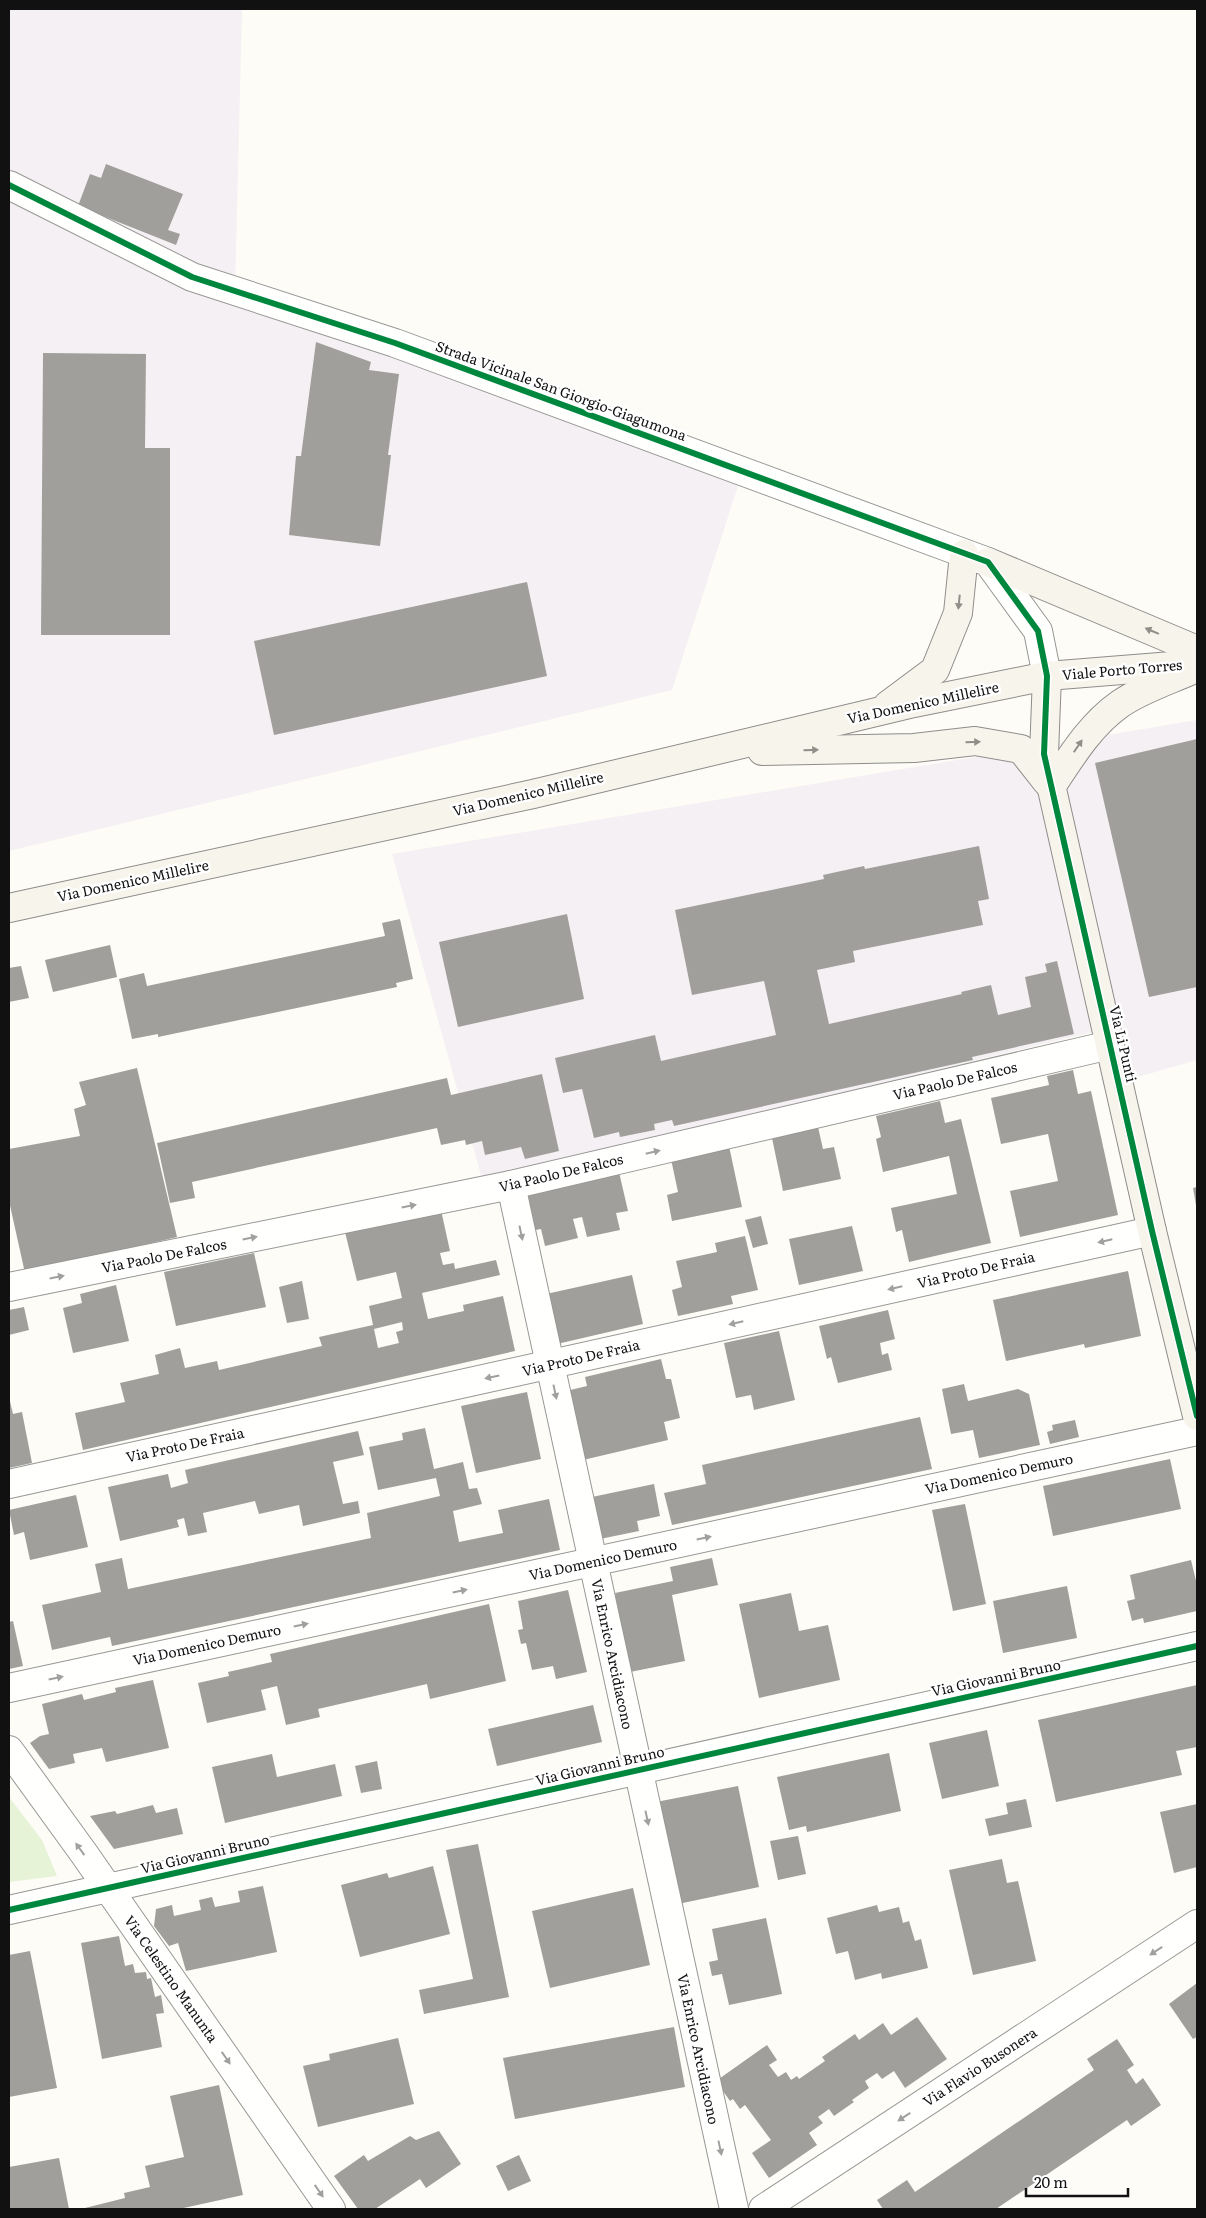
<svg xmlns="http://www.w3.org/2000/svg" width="1206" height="2218" viewBox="0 0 1206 2218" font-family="Literata,serif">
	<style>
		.industrial { fill: #f5f0f3 }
		.green { fill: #e7f3d7 }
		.building { fill: #a19f9c; fill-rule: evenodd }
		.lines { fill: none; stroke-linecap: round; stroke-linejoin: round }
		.street-casing { stroke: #979795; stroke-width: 30 }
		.secondary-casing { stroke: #8e8d8b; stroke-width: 30 }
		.street { stroke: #fffffe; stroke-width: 28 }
		.secondary { stroke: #f6f4eb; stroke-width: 28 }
		.cycleway-casing { stroke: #fff; stroke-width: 9 }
		.cycleway { stroke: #00873e; stroke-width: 6 }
		.oneway { fill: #8f8e89 }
		.oneway2 { fill: #a0a09f }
		.labels { text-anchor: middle; stroke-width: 5; stroke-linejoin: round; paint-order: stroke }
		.street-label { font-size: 14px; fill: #111; stroke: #fff }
	</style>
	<rect width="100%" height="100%" fill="#fdfcf7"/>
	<!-- industrial -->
	<g class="industrial">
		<path d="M9 9H242L235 289 738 486 672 690 9 851Z"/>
		<path d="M1197 720V1060L1103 1087 1093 1032 482 1179 392 854Z"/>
	</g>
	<!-- green -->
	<path class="green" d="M9 1797 42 1840 57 1876 9 1882Z"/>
	<!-- building -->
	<g class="building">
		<path d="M106 164 183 194 168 230 180 234 176 245 78 206 90 174 101 178Z"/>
		<path d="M316 342 371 362 369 370 399 374 388 455H391L380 546 289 535 296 456H301Z"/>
		<path d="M43 353 146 354 145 448H170V635H41Z"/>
		<path d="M527 582 547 676 274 735 254 641Z"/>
		<path d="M1197 739V987L1149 997 1095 763Z"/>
		<path d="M979 846 989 899 978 901 983 925 853 951 855 962 817 970 829 1024 962 994 961 992 991 985 998 1015 1031 1007 1025 977 1047 972 1045 964 1057 961 1074 1034 972 1057 973 1060 674 1126 672 1120 654 1124 655 1130 620 1137 619 1132 594 1138 582 1089 563 1093 555 1058 655 1035 661 1061 776 1035 764 981 692 995 675 910 824 879 823 875 864 866 865 869Z"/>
		<path d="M567 914 584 999 458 1027 439 942Z"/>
		<path d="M400 919 413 979 396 983 397 987 158 1037V1034L132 1039 119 979 144 973 147 986 213 972 385 936 382 923Z"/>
		<path d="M110 945 117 977 53 992 45 960Z"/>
		<path d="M21 966 29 998 9 1002V968Z"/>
		<path d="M137 1068 177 1237 25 1273 9 1201V1149L80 1136 74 1109 86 1105 79 1082Z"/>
		<path d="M1073 1070 1078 1094 1091 1091 1118 1215 1020 1237 1010 1191 1058 1181 1048 1134 1001 1144 991 1098 1049 1085 1047 1076Z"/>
		<path d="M542 1074 559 1151 525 1159 521 1147 485 1155 482 1141 466 1145 465 1140 441 1145 437 1128 192 1182 195 1198 170 1203 157 1143 447 1078 451 1095Z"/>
		<path d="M940 1101 945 1123 961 1119 991 1243 909 1262 902 1230 896 1232 891 1208 957 1194 949 1156 883 1172 876 1139 881 1137 876 1116Z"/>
		<path d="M818 1127 823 1149 834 1147 841 1179 783 1191 772 1138Z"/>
		<path d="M729 1146 742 1207 672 1221 667 1195 678 1192 671 1159Z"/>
		<path d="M619 1172 628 1211 616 1213 620 1230 587 1237 582 1217 573 1219 578 1238 545 1246 541 1229 530 1231 521 1193Z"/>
		<path d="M1197 1187V1204L1196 1205 1193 1188Z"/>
		<path d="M441 1210 450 1251 440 1253 443 1265 454 1263 455 1269 496 1260 500 1275 422 1293 428 1319 464 1311 463 1305 503 1296 515 1351 83 1450 75 1413 125 1402 120 1383 159 1374 155 1355 180 1348 185 1368 217 1361 219 1370 322 1346 319 1337 373 1325 369 1306 402 1298 396 1272 357 1281 345 1232ZM402 1322 403 1330 396 1332 399 1343 378 1348 374 1329Z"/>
		<path d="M761 1216 768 1244 753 1248 745 1220Z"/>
		<path d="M852 1226 863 1271 799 1285 789 1239Z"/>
		<path d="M745 1236 758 1290 731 1296 733 1304 678 1316 672 1290 682 1287 676 1261 717 1252 715 1243Z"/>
		<path d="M254 1253 266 1307 176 1326 164 1272Z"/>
		<path d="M1128 1271 1141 1336 1085 1348 1084 1344 1006 1361 993 1300Z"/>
		<path d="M632 1275 643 1324 557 1344 546 1294Z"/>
		<path d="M302 1281 309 1319 287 1323 279 1287Z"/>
		<path d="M116 1285 129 1341 73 1353 63 1308 82 1303 80 1294Z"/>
		<path d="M24 1307 29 1330 9 1335V1310Z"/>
		<path d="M888 1310 895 1339 880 1343 882 1355 888 1353 892 1370 838 1383 831 1357 827 1359 819 1326Z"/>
		<path d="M779 1331 795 1400 754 1410 751 1395 736 1398 724 1343Z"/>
		<path d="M661 1359 666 1379H671L680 1418 664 1422 668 1440 583 1460 566 1391 587 1386 585 1377Z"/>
		<path d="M964 1384 968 1401 1018 1389 1029 1394 1040 1445 979 1458 973 1430 951 1434 942 1389Z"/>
		<path d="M527 1392 541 1459 476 1473 461 1406Z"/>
		<path d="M9 1397 13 1414 22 1412 32 1463 9 1468Z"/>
		<path d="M920 1417 932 1469 672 1525 664 1493 706 1484 702 1465Z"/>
		<path d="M1075 1420 1079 1437 1050 1444 1047 1432 1053 1430 1052 1425Z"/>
		<path d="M425 1428 434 1469 463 1462 469 1489 477 1488 482 1504 453 1511 459 1542 503 1533 498 1510 549 1499 560 1550 112 1646 110 1637 52 1650 42 1605 101 1592 95 1564 122 1558 128 1589 371 1538 367 1513 440 1496 436 1478 378 1490 369 1447 403 1440 402 1433Z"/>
		<path d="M358 1431 364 1455 333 1462 343 1504 358 1501 360 1513 303 1526 299 1505 259 1514 255 1501 203 1513 207 1532 188 1536 184 1518 177 1520 179 1527 120 1541 108 1487 168 1474 171 1488 188 1483 185 1470Z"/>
		<path d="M1170 1459 1181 1509 1053 1536 1043 1486Z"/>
		<path d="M654 1484 660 1516 637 1521 639 1531 600 1539 592 1497Z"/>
		<path d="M76 1495 88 1547 30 1560 24 1532 14 1535 9 1510Z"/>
		<path d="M965 1504 986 1604 953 1611 932 1510Z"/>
		<path d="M712 1558 718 1585 672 1595 685 1661 630 1672 615 1593 673 1581 670 1567Z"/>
		<path d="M1191 1560 1197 1585V1611L1144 1623 1143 1618 1132 1621 1127 1601 1135 1599 1130 1575Z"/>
		<path d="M1067 1586 1077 1638 1003 1653 993 1601Z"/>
		<path d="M568 1590 587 1672 556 1679 553 1666 532 1670 526 1643 521 1644 518 1630 523 1629 518 1601Z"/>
		<path d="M791 1593 799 1631 828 1625 840 1680 759 1698 739 1604Z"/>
		<path d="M489 1604 506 1681 430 1699 427 1684 318 1709 320 1717 286 1725 277 1686 261 1690 266 1710 207 1723 198 1683 229 1676 228 1672 272 1662 270 1654Z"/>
		<path d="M13 1621 23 1666 9 1669V1622Z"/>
		<path d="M153 1680 169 1748 106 1762 102 1748 73 1754 75 1763 49 1769 30 1743 40 1736 49 1734 42 1704 82 1694 84 1700 116 1692 115 1688Z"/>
		<path d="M1197 1685V1747L1176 1751 1182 1775 1056 1802 1038 1720Z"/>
		<path d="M593 1705 602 1742 497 1766 488 1729Z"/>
		<path d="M987 1730 999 1786 942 1799 929 1743Z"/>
		<path d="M889 1753 901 1811 807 1832 806 1826 789 1830 777 1777Z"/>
		<path d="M272 1754 277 1777 335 1764 342 1796 225 1823 212 1767Z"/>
		<path d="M377 1761 382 1789 361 1793 355 1766Z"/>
		<path d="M738 1786 759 1887 678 1904 656 1802Z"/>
		<path d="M1026 1799 1032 1827 989 1836 985 1819 1008 1814 1006 1803Z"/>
		<path d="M1197 1804V1867L1174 1873 1160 1812Z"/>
		<path d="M153 1805 156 1813 177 1808 183 1834 114 1849 90 1816 115 1811 117 1814Z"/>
		<path d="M798 1836 806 1874 778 1880 770 1841Z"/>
		<path d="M478 1844 509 1997 424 2014 419 1990 473 1979 446 1850Z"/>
		<path d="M1002 1859 1007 1883 1018 1881 1036 1961 973 1975 949 1870Z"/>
		<path d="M433 1866 450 1934 360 1957 341 1885 387 1873 389 1878Z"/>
		<path d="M263 1886 277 1952 186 1971 178 1943 169 1946 154 1926 156 1909 172 1905 174 1916 201 1910 199 1900 212 1897 215 1907 240 1902 238 1891Z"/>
		<path d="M633 1888 650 1965 550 1988 532 1911Z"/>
		<path d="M877 1905 879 1912 899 1907 903 1923 909 1921 915 1941 921 1939 928 1968 882 1979 881 1973 855 1980 848 1951 836 1954 827 1918Z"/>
		<path d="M766 1918 782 1994 729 2005 722 1974 712 1976 709 1962 718 1960 712 1929Z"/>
		<path d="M119 1936 125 1966 133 1964 135 1973 146 1972 147 1979 151 1978 155 1997 161 1995 164 2013 156 2014 162 2047 102 2059 81 1943Z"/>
		<path d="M30 1951 57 2088 9 2097V1955Z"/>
		<path d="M1197 1983V2037L1193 2039 1169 2004Z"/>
		<path d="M917 2017 947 2059 905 2088 894 2071 882 2079 877 2073 865 2081 869 2088 852 2100 854 2102 834 2116 829 2109 818 2117 823 2123 809 2133 817 2145 769 2178 752 2153 771 2140 745 2105 740 2109 733 2099 730 2101 716 2081 767 2045 777 2060 769 2065 778 2077 786 2072 791 2080 797 2076 799 2079 825 2061 822 2057 855 2034 859 2040 883 2023 891 2035Z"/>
		<path d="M674 2027 685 2087 515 2119 503 2058Z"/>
		<path d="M398 2038 414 2104 318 2127 303 2066 330 2060 329 2054Z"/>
		<path d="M1117 2039 1134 2065 1127 2070 1136 2084 1143 2078 1161 2105 1131 2126 1127 2120 996 2209H883L877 2200 907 2180 915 2192 1094 2070 1087 2059Z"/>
		<path d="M219 2085 243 2195 179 2209H81L125 2198 124 2193 150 2187 145 2166 184 2157 170 2096Z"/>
		<path d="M439 2131 461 2164 426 2188 420 2179 375 2209H358L334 2176 364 2155 368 2161 410 2136 416 2140Z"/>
		<path d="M519 2155 531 2181 508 2191 496 2166Z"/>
		<path d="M59 2158 69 2209H9V2167Z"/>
	</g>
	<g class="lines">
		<!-- street casing -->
		<g class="street-casing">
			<g id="street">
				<path d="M9 185 192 277 395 343 988 562 1038 631 1047 676"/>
				<path d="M511 1185 734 2209"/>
				<path d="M9 1287 511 1185 1110 1045"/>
				<path d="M9 1484 1152 1231"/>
				<path d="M9 1688 1197 1431"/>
				<path d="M9 1750 85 1855 331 2209"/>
				<path d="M9 1910 1197 1646"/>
				<path d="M763 2209 1197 1924"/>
			</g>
		</g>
		<!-- secondary casing -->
		<g class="secondary-casing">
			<g id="secondary">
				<path d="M988 562 1197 650"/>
				<path d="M1047 676 1044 754 1152 1231 1197 1416"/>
				<path d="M888 705 935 670 958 613 964 554"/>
				<path d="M762 751 914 748 975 741 1021 749 1047 782"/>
				<path d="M1051 787C1071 757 1090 725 1120 704 1140 690 1167 681 1190 671"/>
				<path d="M9 908 533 794 914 703 1047 676 1197 664"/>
			</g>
		</g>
		<!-- street -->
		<use href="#street" class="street"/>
		<!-- secondary -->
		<use href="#secondary" class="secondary"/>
		<!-- cycleway casing -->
		<g class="cycleway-casing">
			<g id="cycleway">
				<path d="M9 185 192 277 395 343 988 562 1038 631 1047 676 1044 754 1152 1231 1197 1416"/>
				<path d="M9 1910 1197 1646"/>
			</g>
		</g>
		<!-- cycleway -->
		<use href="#cycleway" class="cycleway"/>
	</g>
	<!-- one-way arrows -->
	<defs><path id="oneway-solid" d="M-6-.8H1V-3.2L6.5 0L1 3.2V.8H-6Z" transform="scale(1.25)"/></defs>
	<g class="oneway">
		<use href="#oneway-solid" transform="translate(959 602) rotate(96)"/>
		<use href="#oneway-solid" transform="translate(1152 631) rotate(-157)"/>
		<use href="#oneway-solid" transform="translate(973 742) rotate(-1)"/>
		<use href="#oneway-solid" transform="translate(1078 746) rotate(-56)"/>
		<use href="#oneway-solid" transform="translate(811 750) rotate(-1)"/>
	</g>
	<g class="oneway2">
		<use href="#oneway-solid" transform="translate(653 1152) rotate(-13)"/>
		<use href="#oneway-solid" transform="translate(409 1206) rotate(-11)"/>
		<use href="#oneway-solid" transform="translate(521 1233) rotate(78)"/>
		<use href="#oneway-solid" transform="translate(250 1238) rotate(-11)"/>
		<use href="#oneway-solid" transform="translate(1105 1241) rotate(167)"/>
		<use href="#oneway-solid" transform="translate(57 1277) rotate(-11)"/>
		<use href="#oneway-solid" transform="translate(895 1288) rotate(167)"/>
		<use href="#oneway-solid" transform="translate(736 1323) rotate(167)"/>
		<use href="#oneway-solid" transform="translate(492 1377) rotate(168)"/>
		<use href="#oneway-solid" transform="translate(555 1392) rotate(78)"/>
		<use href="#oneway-solid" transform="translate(704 1538) rotate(-12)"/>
		<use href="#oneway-solid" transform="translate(460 1591) rotate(-12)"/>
		<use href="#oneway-solid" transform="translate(301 1625) rotate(-12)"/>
		<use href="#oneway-solid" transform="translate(56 1678) rotate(-12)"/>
		<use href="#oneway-solid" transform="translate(647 1818) rotate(78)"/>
		<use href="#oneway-solid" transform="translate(80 1849) rotate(-126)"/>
		<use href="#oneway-solid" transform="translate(1156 1951) rotate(147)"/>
		<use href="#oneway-solid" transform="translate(226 2058) rotate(55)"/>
		<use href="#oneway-solid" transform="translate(904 2117) rotate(147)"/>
		<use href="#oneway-solid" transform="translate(720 2148) rotate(78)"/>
		<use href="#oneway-solid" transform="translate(319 2191) rotate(55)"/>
	</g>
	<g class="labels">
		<!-- street labels -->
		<g class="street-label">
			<text transform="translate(561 391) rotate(20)" y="5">Strada Vicinale San Giorgio-Giagumona</text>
			<text transform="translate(1122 670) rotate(-5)" y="5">Viale Porto Torres</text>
			<text transform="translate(923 703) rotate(-12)" y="5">Via Domenico Millelire</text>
			<text transform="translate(528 794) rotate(-13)" y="5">Via Domenico Millelire</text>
			<text transform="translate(133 881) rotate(-12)" y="5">Via Domenico Millelire</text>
			<text transform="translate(1123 1044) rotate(77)" y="5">Via Li Punti</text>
			<text transform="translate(955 1081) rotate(-13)" y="5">Via Paolo De Falcos</text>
			<text transform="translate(561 1173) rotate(-13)" y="5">Via Paolo De Falcos</text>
			<text transform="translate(164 1256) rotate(-11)" y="5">Via Paolo De Falcos</text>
			<text transform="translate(976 1270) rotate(-13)" y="5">Via Proto De Fraia</text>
			<text transform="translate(581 1358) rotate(-13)" y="5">Via Proto De Fraia</text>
			<text transform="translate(185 1445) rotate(-12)" y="5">Via Proto De Fraia</text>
			<text transform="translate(999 1474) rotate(-12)" y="5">Via Domenico Demuro</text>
			<text transform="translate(603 1560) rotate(-12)" y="5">Via Domenico Demuro</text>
			<text transform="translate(207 1645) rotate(-12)" y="5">Via Domenico Demuro</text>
			<text transform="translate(612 1654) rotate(78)" y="5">Via Enrico Arcidiacono</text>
			<text transform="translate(996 1678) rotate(-12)" y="5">Via Giovanni Bruno</text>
			<text transform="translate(600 1766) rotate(-13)" y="5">Via Giovanni Bruno</text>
			<text transform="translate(205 1854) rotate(-13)" y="5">Via Giovanni Bruno</text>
			<text transform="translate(171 1979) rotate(55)" y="5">Via Celestino Manunta</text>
			<text transform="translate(698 2049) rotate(78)" y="5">Via Enrico Arcidiacono</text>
			<text transform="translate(980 2067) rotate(-33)" y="5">Via Flavio Busonera</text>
		</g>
	</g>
	<!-- border -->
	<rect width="1206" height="2218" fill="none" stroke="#111111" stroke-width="20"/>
	<!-- scale -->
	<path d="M1026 2188v8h102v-8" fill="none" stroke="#111111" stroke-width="2.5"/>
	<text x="1034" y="2188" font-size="15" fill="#111111" stroke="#ffffff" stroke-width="4" paint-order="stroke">20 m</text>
</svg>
